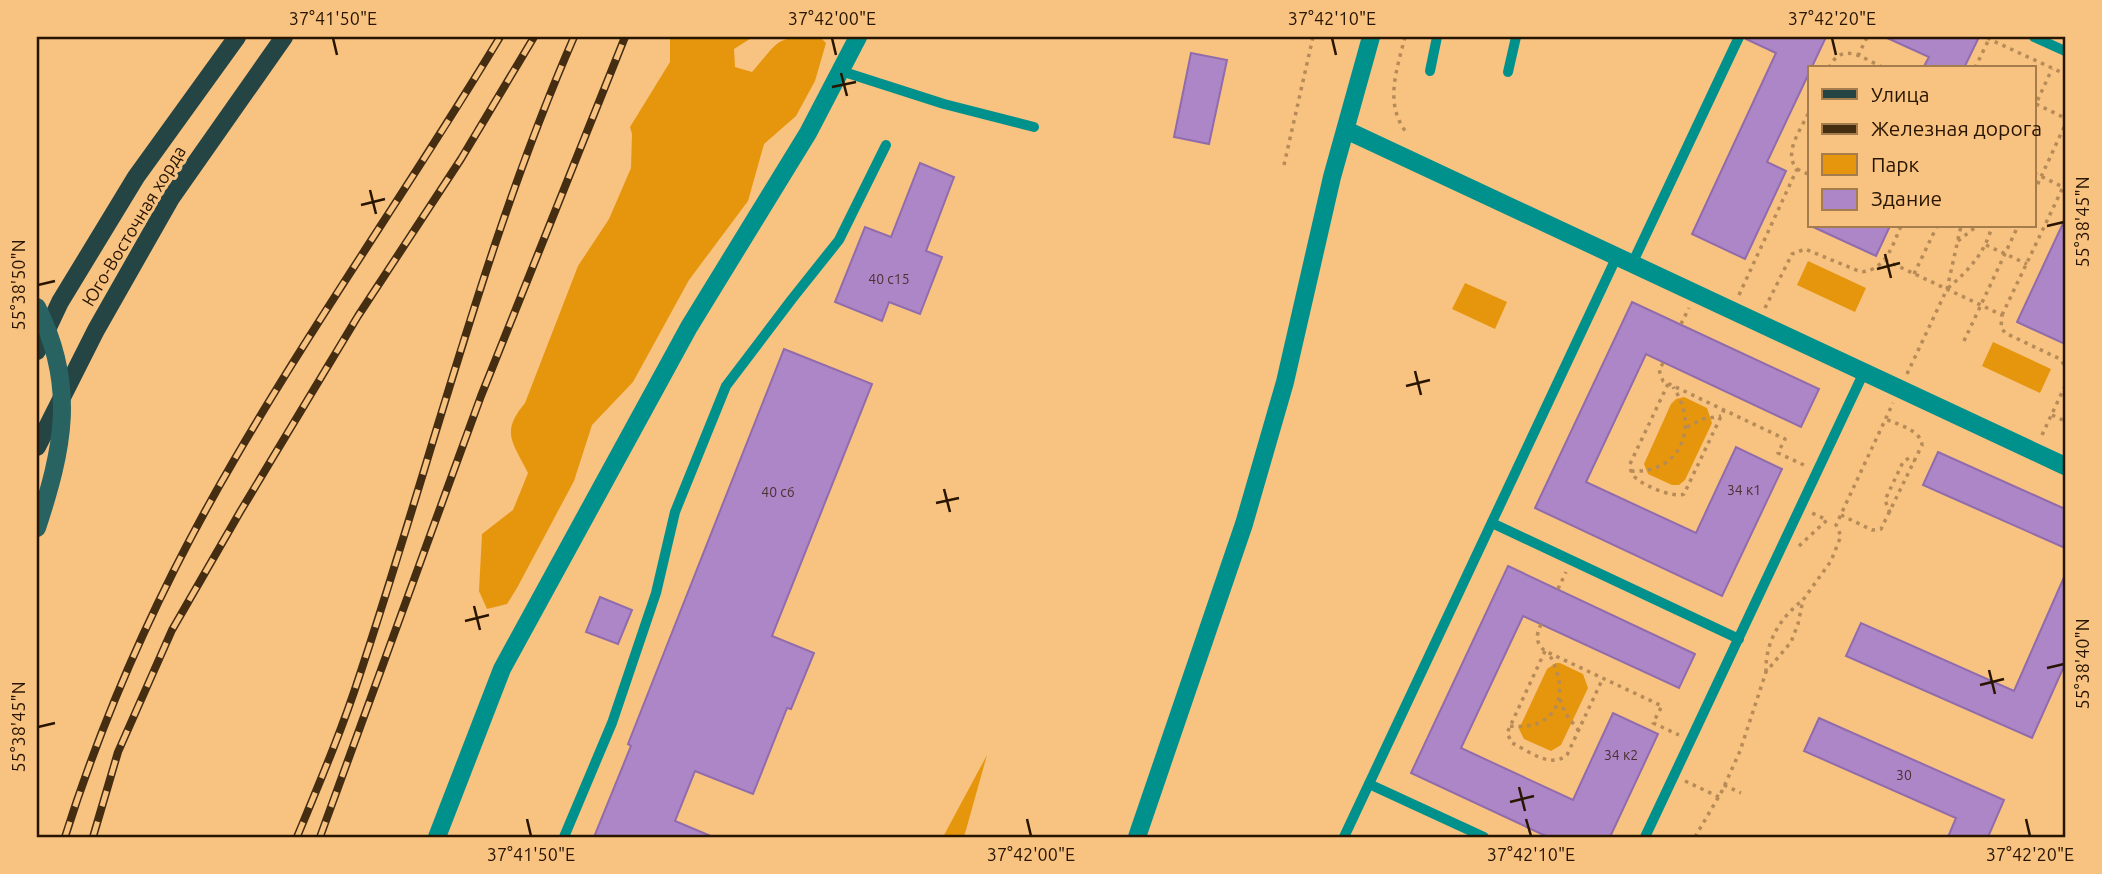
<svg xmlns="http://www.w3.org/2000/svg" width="2102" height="874" viewBox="0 0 2102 874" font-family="Ubuntu,sans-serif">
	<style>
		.green { fill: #e6960d }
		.building { fill: #ad86c7; stroke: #916cab; stroke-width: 2 }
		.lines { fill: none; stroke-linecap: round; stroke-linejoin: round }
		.path { stroke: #b68b58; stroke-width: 3.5; stroke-dasharray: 3.5 5; stroke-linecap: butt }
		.service { stroke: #00918c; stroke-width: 10 }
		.minor { stroke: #00918c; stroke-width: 18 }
		.primary { stroke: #244543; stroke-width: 18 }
		.rail-casing { stroke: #452d12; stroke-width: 8 }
		.rail { stroke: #f8c281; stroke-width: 5; stroke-dasharray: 16; stroke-linecap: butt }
		.secondary-bridge { stroke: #286361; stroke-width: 18 }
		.ticks { fill: none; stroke: #281500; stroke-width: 2.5 }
		.labels { text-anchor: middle; stroke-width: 6; stroke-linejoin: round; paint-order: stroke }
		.number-label { font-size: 14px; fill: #493132 }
		.street-label { font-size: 18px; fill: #281500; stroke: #f8c281 }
		.neatline { fill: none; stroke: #281500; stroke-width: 2.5 }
		.ticks-label { font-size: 18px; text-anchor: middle; fill: #281500 }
	</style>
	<rect width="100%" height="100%" fill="#f8c281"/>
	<!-- green -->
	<g class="green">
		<path d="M670 37H753L734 49 735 67 752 72C781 39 774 37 820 37L826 43 815 81 796 116 764 144 748 201 689 280 633 382 592 425 574 481 517 588 507 604 487 609 479 591 482 534 513 510 528 473C513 442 500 433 525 403L578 266 609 219 631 168 632 134 630 127 670 62Z"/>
		<path d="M1808 261 1866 288 1855 312 1797 285Z"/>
		<path d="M1465 283 1507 302 1495 329 1452 309Z"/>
		<path d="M1993 342 2051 369 2040 393 1982 366Z"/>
		<path d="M1684 397 1707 408 1712 423 1685 480 1679 485H1672L1648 474 1644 464 1671 404 1676 399Z"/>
		<path d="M1556 663H1560L1583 674 1588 688 1561 745 1551 751 1524 739 1519 729 1547 669Z"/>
		<path d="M987 755 964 837H943Z"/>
	</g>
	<!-- building -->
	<g class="building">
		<path d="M1747 37H1826L1767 162 1786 171 1745 259 1692 234 1776 53 1746 39Z"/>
		<path d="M1885 37H1979L1964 68H1923L1929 57Z"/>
		<path d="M1191 53 1227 60 1209 144 1174 137Z"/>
		<path d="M920 163 954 177 926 251 942 257 920 314 889 302 882 321 835 302 865 227 891 237Z"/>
		<path d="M2065 219V344L2017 322Z"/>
		<path d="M1811 226H1890L1876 256Z"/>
		<path d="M1632 302 1819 389 1801 427 1646 354 1586 482 1696 533 1736 447 1782 469 1722 596 1535 508Z"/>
		<path d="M784 349 872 384 772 636 814 653 791 709 787 708 753 794 695 771 675 821 713 837H594L631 746 628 744Z"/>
		<path d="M1938 452 2065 509V548L1923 485Z"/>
		<path d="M1508 566 1695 654 1679 688 1523 616 1461 748 1573 800 1613 713 1658 734 1610 837H1548L1411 773Z"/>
		<path d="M2065 575V664L2032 738 1846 656 1861 623 2014 691Z"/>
		<path d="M600 597 632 610 618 644 586 632Z"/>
		<path d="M1819 718 2004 800 1988 837H1948L1956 818 1804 751Z"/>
	</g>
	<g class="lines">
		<!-- path -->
		<g class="path">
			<path d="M1405 37C1397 69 1384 103 1406 132"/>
			<path d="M1990 37 1989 39 2065 74"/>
			<path d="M1858 56 1867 37"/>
			<path d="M1829 68C1842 40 1864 59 1884 68"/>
			<path d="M1975 68 1989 39"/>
			<path d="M2036 104 2065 118"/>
			<path d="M2034 108 2052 69"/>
			<path d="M1284 165 1313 37"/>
			<path d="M1797 169 1810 175"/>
			<path d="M2034 173 2063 187"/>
			<path d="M2034 192 2065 125"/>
			<path d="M1958 241 1977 226"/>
			<path d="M1986 245 2027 264"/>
			<path d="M1885 260 2002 315 2001 327 2005 333 2060 359 2065 366"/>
			<path d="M1914 274 1937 226"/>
			<path d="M1948 288C1969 270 1985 253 1992 226"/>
			<path d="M1739 295 1797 169C1782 153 1802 128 1810 110"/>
			<path d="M1765 308 1792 254 1805 249 1861 272C1886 270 1892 246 1901 226"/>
			<path d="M2002 315 2065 183"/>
			<path d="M1681 324 1689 308"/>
			<path d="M1964 341 2018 226"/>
			<path d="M1663 363 1659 370 1663 381 1785 439 1778 453 1806 466"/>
			<path d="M1907 374 1947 289 1961 226"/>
			<path d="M1668 384 1630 464C1631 469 1630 470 1633 475 1639 484 1674 499 1684 494L1724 410"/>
			<path d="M2052 415 2065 421"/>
			<path d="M1687 427 1703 419 1721 416"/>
			<path d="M2042 435 2065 386"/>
			<path d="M1631 471C1681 474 1700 426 1673 387"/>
			<path d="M1890 513 1885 500 1903 462 1909 458 1915 461"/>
			<path d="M1841 515 1872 530 1881 529 1922 445C1921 430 1898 425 1886 419"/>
			<path d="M1799 546 1827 520 1812 513"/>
			<path d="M1558 589 1566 572"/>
			<path d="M1541 624C1536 636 1535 642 1545 651L1662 706 1653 723 1679 735"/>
			<path d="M1545 651 1507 733 1512 743C1529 751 1550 769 1567 755L1603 678"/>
			<path d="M1766 672C1765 642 1780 618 1803 600"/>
			<path d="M1560 699 1565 713 1579 731"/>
			<path d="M1510 726C1559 731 1571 692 1549 654"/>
			<path d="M1685 781 1719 797"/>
			<path d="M1724 785 1741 793"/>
			<path d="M1695 837 1722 791 1740 751 1766 672 1791 642 1798 624 1803 600 1831 561 1841 536 1836 525 1893 403"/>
		</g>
		<!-- service -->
		<g class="service">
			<path d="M2034 37 2065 51"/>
			<path d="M841 71 944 104 1034 127"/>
			<path d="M1430 71 1437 37"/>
			<path d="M1508 72 1516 37"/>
			<path d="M1632 264 1739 37"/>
			<path d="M1492 523 1739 639"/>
			<path d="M1369 784 1484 837"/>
			<path d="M564 837 612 723 656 593 675 512 726 386 792 299 839 240 886 145"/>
			<path d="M1344 837 1617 256"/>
			<path d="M1645 837 1864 372"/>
		</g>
		<!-- minor -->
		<g class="minor">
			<path d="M1346 130 2065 466"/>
			<path d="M437 837 502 669 689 327 808 133 858 37"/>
			<path d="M1137 837 1244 524 1285 382 1332 177 1371 37"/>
		</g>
		<!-- primary -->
		<g class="primary">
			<path d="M37 351 60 302 136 177 237 37"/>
			<path d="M37 447 96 330 171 198 284 37"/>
		</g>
		<!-- rail casing -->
		<g class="rail-casing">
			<g id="rail">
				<path d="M65 837C106 707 164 580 233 462 317 317 414 180 500 37"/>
				<path d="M93 837 118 752 172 630 240 512 358 316 461 159 534 37"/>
				<path d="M297 837C319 784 342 730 360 674 431 462 484 243 574 37"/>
				<path d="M320 837 481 396 625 37"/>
			</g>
		</g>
		<!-- rail -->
		<use href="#rail" class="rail"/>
		<!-- secondary-bridge -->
		<path class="secondary-bridge" d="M37 307C77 386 63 449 37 528"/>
	</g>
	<!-- ticks -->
	<path class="ticks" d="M333 38 337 55M832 38 836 55M1332 38 1336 55M1832 38 1836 55M841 73 847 96M832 87 856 82M370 190 376 214M361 205 385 199M2047 226 2064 222M1885 254 1891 278M1877 269 1900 263M38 285 55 281M1415 371 1421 395M1406 386 1430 380M944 489 950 512M936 503 959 498M474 606 480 630M465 621 489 615M2047 668 2064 664M1989 670 1995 694M1980 685 2004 679M38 727 55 723M1519 787 1525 811M1510 802 1534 796M527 819 531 836M1027 819 1031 836M1526 819 1531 836M2026 819 2030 836"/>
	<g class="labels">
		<!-- number labels -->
		<g class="number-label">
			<text x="889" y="284">40 с15</text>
			<text x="1744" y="495">34 к1</text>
			<text x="778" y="497">40 с6</text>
			<text x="1621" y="760">34 к2</text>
			<text x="1904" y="780">30</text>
		</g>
		<!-- street labels -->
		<g class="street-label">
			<text transform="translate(134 226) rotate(-59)" y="6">Юго-Восточная хорда</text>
		</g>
	</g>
	<!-- border -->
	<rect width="2102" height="874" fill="none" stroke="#f8c281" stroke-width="77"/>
	<!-- legend -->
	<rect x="1808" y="66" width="228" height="161" fill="#f8c281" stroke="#a57d4d" stroke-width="2"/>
	<rect x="1822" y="89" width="35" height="10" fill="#244543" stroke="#a57d4d" stroke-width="2"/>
	<text x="1871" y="102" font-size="21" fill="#281500">Улица</text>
	<rect x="1822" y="124" width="35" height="10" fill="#452d12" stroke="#a57d4d" stroke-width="2"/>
	<text x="1871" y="136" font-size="21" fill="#281500">Железная дорога</text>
	<rect x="1822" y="154" width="35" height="21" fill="#e6960d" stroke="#a57d4d" stroke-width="2"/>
	<text x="1871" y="172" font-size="21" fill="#281500">Парк</text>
	<rect x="1822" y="189" width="35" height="21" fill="#ad86c7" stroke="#a57d4d" stroke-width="2"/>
	<text x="1871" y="206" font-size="21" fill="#281500">Здание</text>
	<rect x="38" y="38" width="2026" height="798" class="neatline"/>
	<g class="ticks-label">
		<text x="333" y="25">37°41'50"E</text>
		<text x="832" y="25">37°42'00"E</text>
		<text x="1332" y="25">37°42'10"E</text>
		<text x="1832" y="25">37°42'20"E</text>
		<text transform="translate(2083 222) rotate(-90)" y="6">55°38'45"N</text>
		<text transform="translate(19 285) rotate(-90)" y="6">55°38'50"N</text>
		<text transform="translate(2083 664) rotate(-90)" y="6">55°38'40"N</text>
		<text transform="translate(19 727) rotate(-90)" y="6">55°38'45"N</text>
		<text x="531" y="861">37°41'50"E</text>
		<text x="1031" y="861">37°42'00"E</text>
		<text x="1531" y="861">37°42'10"E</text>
		<text x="2030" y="861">37°42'20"E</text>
	</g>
</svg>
